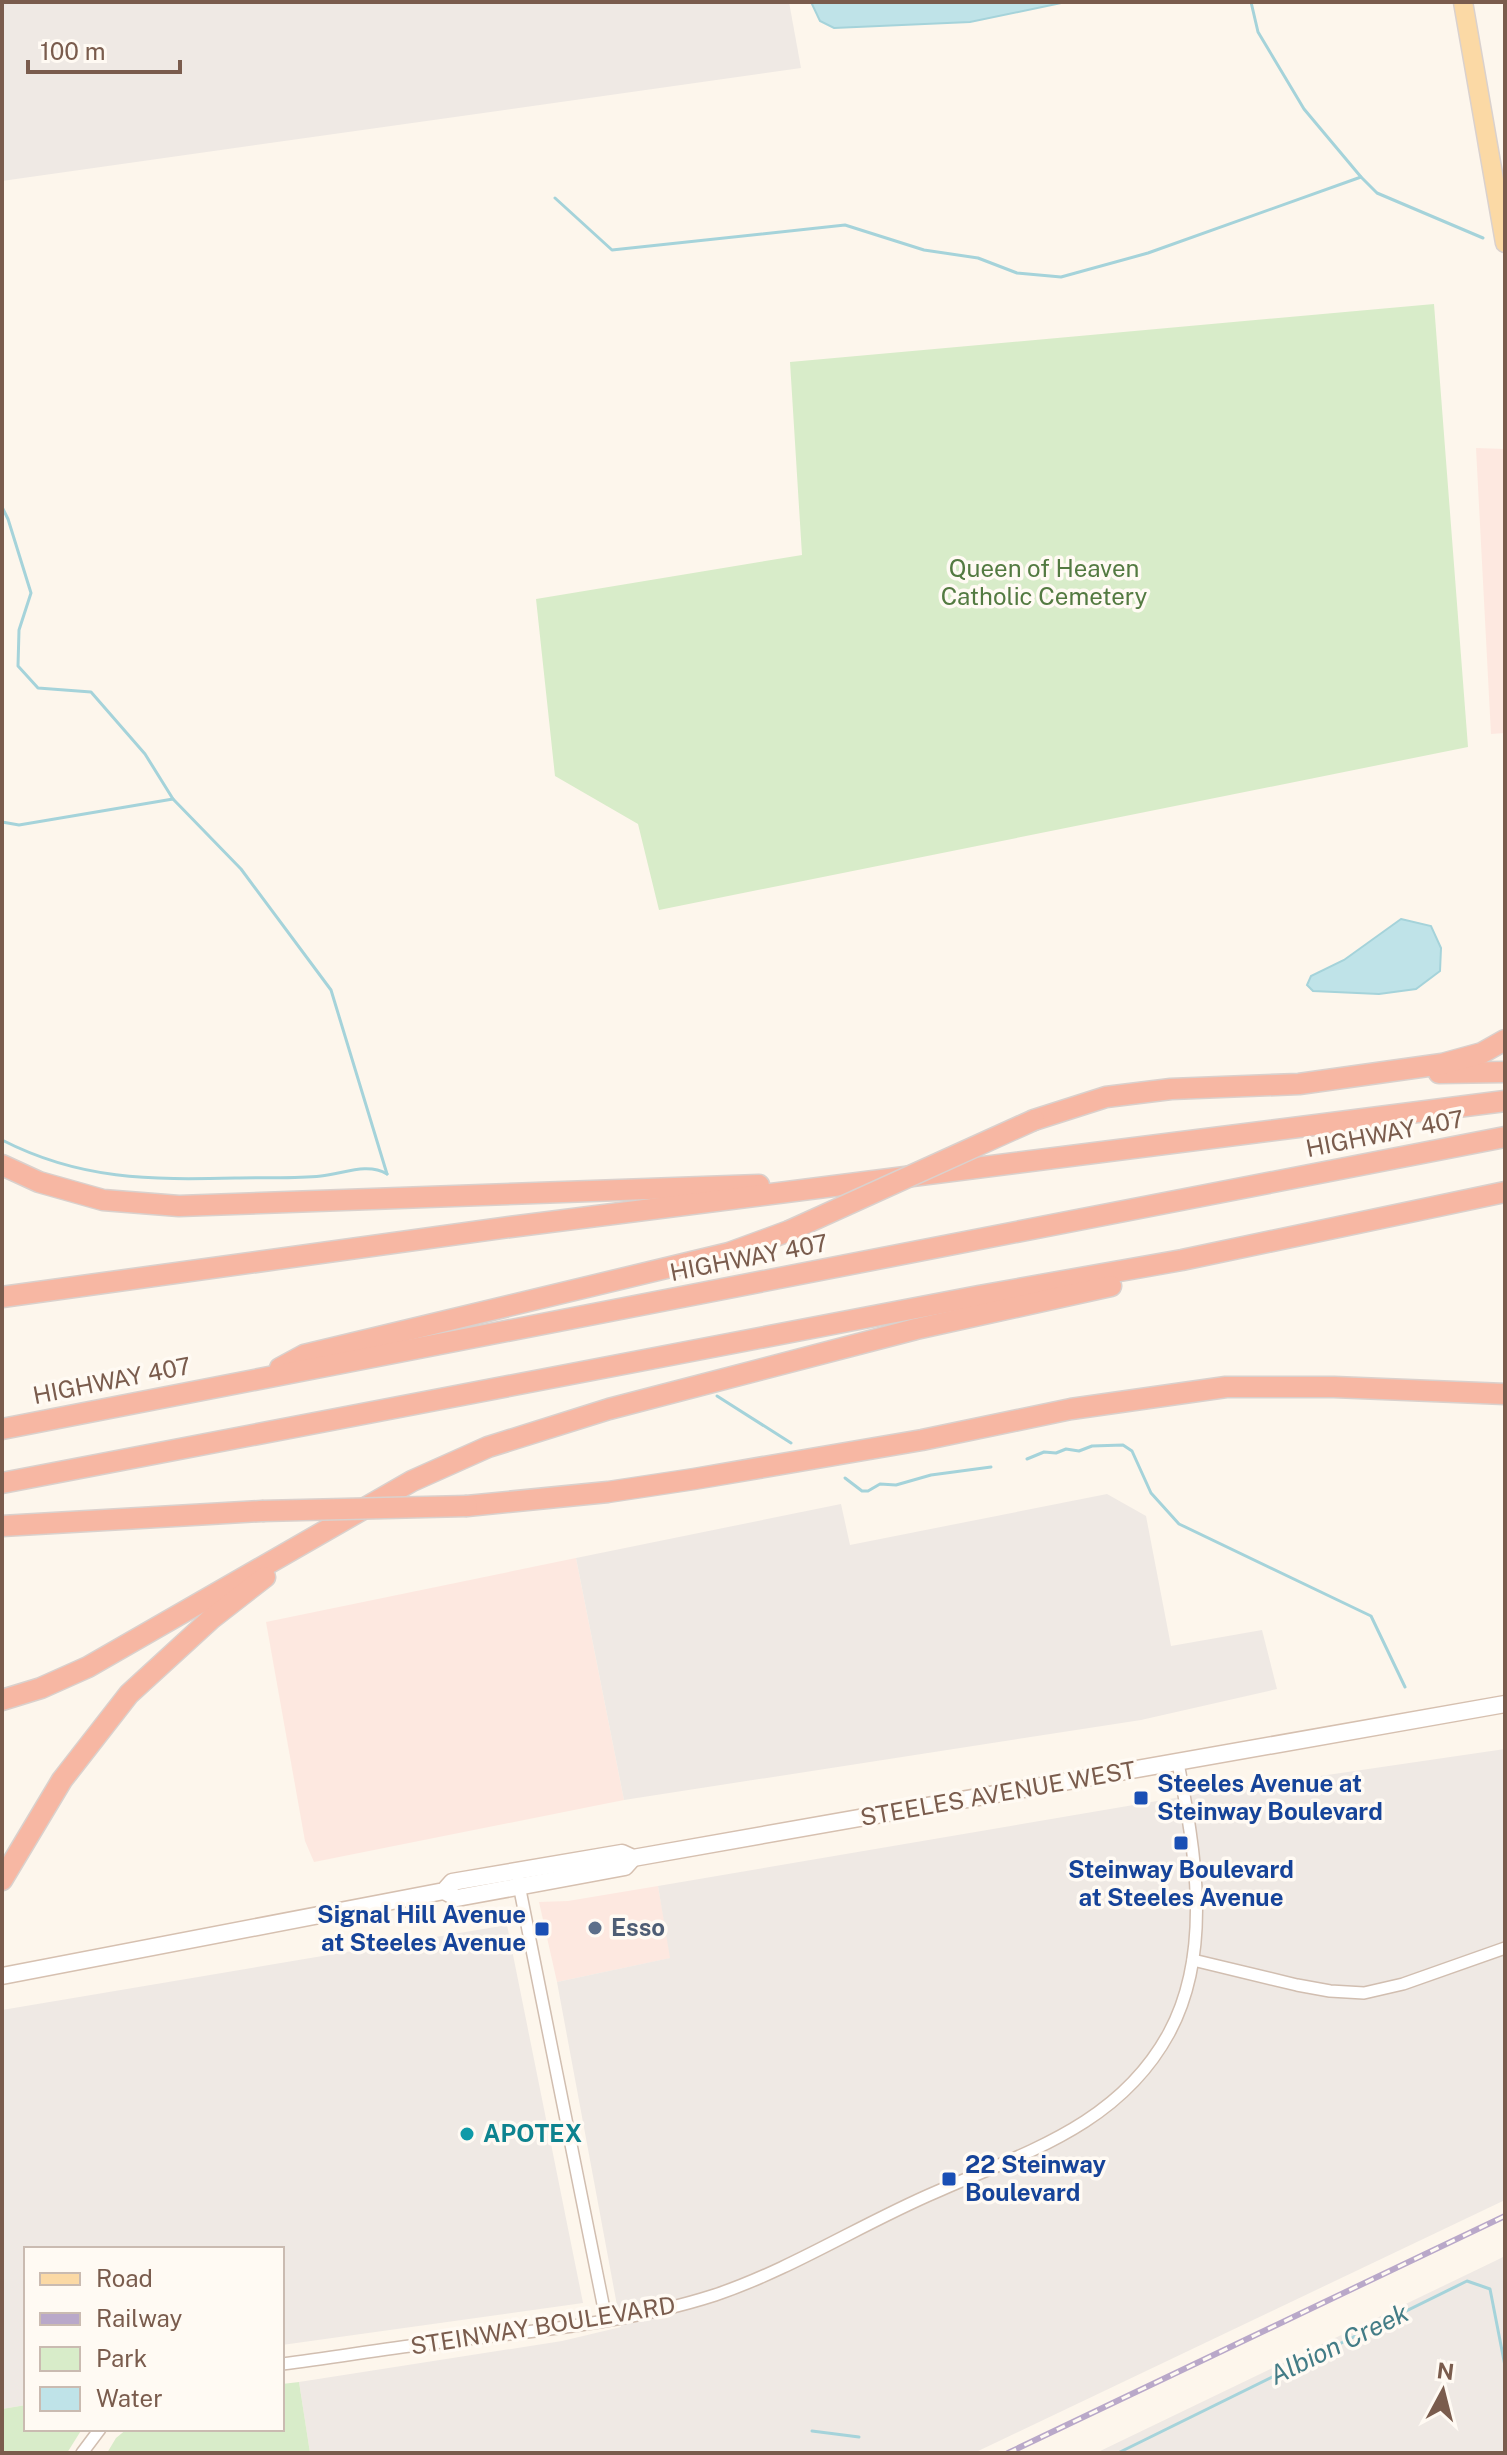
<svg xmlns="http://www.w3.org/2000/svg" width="1507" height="2455" viewBox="0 0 1507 2455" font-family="'Public Sans',sans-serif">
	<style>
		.commercial { fill: #fde8e0 }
		.industrial { fill: #efe9e4 }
		.green { fill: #d8ecc9 }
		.water { fill: #bfe3e8; stroke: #a5d3da; stroke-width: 2 }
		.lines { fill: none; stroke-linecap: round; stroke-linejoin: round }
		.stream { stroke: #a5d3da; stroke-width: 3 }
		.street-casing { stroke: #d1beb0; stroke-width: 14 }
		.secondary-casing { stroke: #d6c0b0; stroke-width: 19 }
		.primary-casing { stroke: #dad1cd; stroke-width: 21 }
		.highway-casing { stroke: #dad1cd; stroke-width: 23 }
		.street { stroke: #fff; stroke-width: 11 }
		.secondary { stroke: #fff; stroke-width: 16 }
		.primary { stroke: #fbd9a5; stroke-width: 18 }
		.highway { stroke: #f7b7a3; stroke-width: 20 }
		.rail-casing { stroke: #b9a8c9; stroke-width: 6 }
		.rail { stroke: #fffaf3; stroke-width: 3; stroke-dasharray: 9; stroke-linecap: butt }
		.highway-bridge-casing { stroke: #dad1cd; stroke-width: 23; stroke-linecap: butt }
		.highway-bridge { stroke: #f7b7a3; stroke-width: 20 }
		.transit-dot { fill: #1a4fb4; stroke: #fffaf3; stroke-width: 3 }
		.service-dot { fill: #5c6f8a; stroke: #fffaf3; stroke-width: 3 }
		.culture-dot { fill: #0f9aa8; stroke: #fffaf3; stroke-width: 3 }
		.labels { text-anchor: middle; stroke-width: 7; stroke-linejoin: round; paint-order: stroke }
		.park-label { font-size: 24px; fill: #537a41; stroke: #fffaf3 }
		.street-label { font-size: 24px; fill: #7a5c4d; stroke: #fffaf3 }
		.transit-label { font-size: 24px; font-weight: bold; fill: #164399; stroke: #fffaf3; text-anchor: start }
		.service-label { font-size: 24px; font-weight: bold; fill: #4e5e75; stroke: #fffaf3; text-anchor: start }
		.culture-label { font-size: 24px; font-weight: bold; fill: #0d838f; stroke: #fffaf3; text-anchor: start }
		.water-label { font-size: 26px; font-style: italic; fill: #437c86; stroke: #fffaf3 }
	</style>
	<rect width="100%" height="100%" fill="#fdf6ec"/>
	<!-- commercial -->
	<g class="commercial">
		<path d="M1476 448 1505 449V733L1491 734Z"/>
		<path d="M576 1558 624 1800 314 1862 305 1841 266 1622Z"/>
		<path d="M658 1886 671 1958 557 1982 539 1902 568 1901Z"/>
	</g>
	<!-- industrial -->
	<g class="industrial">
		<path d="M2 2H789L801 68 2 181Z"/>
		<path d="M1107 1494 1146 1516 1171 1646 1262 1630 1277 1689 1141 1720 624 1800 576 1558 841 1504 850 1545Z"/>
		<path d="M1505 1749V2200L974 2453H310L299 2382 562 2341 621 2327 557 1982 670 1958 658 1886 1204 1793Z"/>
		<path d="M507 1925 583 2303 282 2345V2249H26V2405L2 2409V2010Z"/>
		<path d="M1505 2256V2453H1096L1495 2261Z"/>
	</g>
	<!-- green -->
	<g class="green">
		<path d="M1434 304 1468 747 659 910 638 824 555 776 536 599 802 555 790 362Z"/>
		<path d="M299 2382 310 2453H107L116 2438 127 2429H282V2384Z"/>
		<path d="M26 2405V2429H82L67 2453H2V2409Z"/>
	</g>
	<!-- water -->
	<g class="water">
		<path d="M811 2H1066L970 22 834 28 820 21Z"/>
		<path d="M1401 919 1431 926 1441 948 1440 971 1416 989 1379 994 1313 991 1307 985 1311 976 1344 960Z"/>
	</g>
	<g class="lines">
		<!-- stream -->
		<g class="stream">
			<path d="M1251 2 1258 32 1304 109 1361 177 1377 193 1483 238"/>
			<path d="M555 198 612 250 845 225 924 250 978 258 1017 273 1061 277 1148 253 1361 177"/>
			<path d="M2 507 8 519 31 593 19 630 18 666 38 688 91 692 145 754 173 799 241 869 331 990 387 1174"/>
			<path d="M2 822 19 825 173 799"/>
			<path d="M2 1140C80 1180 150 1180 235 1178 264 1177 293 1179 321 1176 343 1174 367 1162 387 1174"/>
			<path d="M717 1396 791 1443"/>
			<path d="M1027 1459 1044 1452 1056 1453 1066 1449 1079 1451 1092 1446 1123 1445 1132 1451 1151 1493 1179 1524 1371 1616 1405 1687"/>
			<path d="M845 1478 862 1491H868L880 1484 896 1485 931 1475 991 1467"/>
			<path d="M812 2431 859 2437"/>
			<path d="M1118 2453 1467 2281 1490 2289 1505 2366"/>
		</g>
		<!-- street casing -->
		<g class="street-casing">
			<g id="street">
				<path d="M518 1880 606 2319"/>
				<path d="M1193 1960 1297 1985 1330 1991 1364 1993 1403 1984 1505 1948"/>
				<path d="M282 2364C330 2358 377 2350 425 2344 521 2332 622 2325 715 2295 792 2269 861 2224 936 2192 1026 2152 1119 2125 1169 2033 1213 1952 1195 1850 1178 1763"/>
				<path d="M82 2453 100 2429"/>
			</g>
		</g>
		<!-- secondary casing -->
		<g class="secondary-casing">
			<g id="secondary">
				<path d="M444 1891 457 1898 625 1867 633 1858"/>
				<path d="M2 1976 444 1891 452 1882 622 1853 633 1858 1505 1704"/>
			</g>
		</g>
		<!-- primary casing -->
		<g class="primary-casing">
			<path id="primary" d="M1463 2 1505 243"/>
		</g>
		<!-- highway casing -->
		<g class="highway-casing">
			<g id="highway">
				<path d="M1439 1073 1505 1072"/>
				<path d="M1034 1120 1106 1097 1171 1089 1299 1084 1442 1064 1482 1053 1505 1040"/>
				<path d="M2 1165 39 1182 103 1200 179 1206 759 1185"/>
				<path d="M2 1297 510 1227 1505 1101"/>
				<path d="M280 1368 304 1355 729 1253 789 1231"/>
				<path d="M2 1429 1505 1137"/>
				<path d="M2 1483 979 1296 1182 1260 1505 1192"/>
				<path d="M467 1506 608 1492 694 1479 922 1440 1071 1409 1226 1387H1334L1505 1394"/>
				<path d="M2 1526 262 1511"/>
				<path d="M2 1700 41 1688 88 1667 412 1481 488 1447 609 1409 916 1329 1111 1286"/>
				<path d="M2 1880 62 1780 129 1694 211 1619 265 1577"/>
			</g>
		</g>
		<!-- street -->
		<use href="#street" class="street"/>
		<!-- secondary -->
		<use href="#secondary" class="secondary"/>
		<!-- primary -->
		<use href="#primary" class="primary"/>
		<!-- highway -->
		<use href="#highway" class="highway"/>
		<!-- rail casing -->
		<g class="rail-casing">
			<path id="rail" d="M1008 2453 1505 2216"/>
		</g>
		<!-- rail -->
		<use href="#rail" class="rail"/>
		<!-- highway-bridge casing -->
		<g class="highway-bridge-casing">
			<g id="highway-bridge">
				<path d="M789 1231 1034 1120"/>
				<path d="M262 1511 467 1506"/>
			</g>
		</g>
		<!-- highway-bridge -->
		<use href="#highway-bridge" class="highway-bridge"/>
	</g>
	<!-- markers -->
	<g class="transit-dot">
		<rect x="1133" y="1790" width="16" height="16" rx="4"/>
		<rect x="1173" y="1835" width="16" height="16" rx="4"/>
		<rect x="534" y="1921" width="16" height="16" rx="4"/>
		<rect x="941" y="2171" width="16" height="16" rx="4"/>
	</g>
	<circle class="service-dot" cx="595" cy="1928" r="8"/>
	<circle class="culture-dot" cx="467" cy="2134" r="8"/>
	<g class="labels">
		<!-- park labels -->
		<g class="park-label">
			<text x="1044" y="577">Queen of Heaven<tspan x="1044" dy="28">Catholic Cemetery</tspan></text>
		</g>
		<!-- street labels -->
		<g class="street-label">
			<text transform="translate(1385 1134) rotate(-11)" y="8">HIGHWAY 407</text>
			<text transform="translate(749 1258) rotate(-11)" y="8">HIGHWAY 407</text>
			<text transform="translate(112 1381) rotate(-11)" y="8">HIGHWAY 407</text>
			<text transform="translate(998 1794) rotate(-10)" y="8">STEELES AVENUE WEST</text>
			<text transform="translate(543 2326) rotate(-9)" y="8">STEINWAY BOULEVARD</text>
		</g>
		<!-- transit labels -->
		<g class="transit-label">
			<text x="1157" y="1792">Steeles Avenue at<tspan x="1157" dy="28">Steinway Boulevard</tspan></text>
			<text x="1181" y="1878" text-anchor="middle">Steinway Boulevard<tspan x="1181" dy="28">at Steeles Avenue</tspan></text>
			<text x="526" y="1923" text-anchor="end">Signal Hill Avenue<tspan x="526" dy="28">at Steeles Avenue</tspan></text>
			<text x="965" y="2173">22 Steinway<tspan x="965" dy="28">Boulevard</tspan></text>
		</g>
		<!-- service labels -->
		<g class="service-label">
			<text x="611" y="1936">Esso</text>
		</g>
		<!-- culture labels -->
		<g class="culture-label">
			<text x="483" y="2142">APOTEX</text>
		</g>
		<!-- water labels -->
		<g class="water-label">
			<text transform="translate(1339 2344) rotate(-26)" y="9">Albion Creek</text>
		</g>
	</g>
	<!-- border -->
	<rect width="1507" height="2455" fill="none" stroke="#7a5c4d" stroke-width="8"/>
	<!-- legend -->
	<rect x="24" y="2247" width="260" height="184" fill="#fffaf3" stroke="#cabbb1" stroke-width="2"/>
	<rect x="40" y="2273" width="40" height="12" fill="#fbd9a5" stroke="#cabbb1" stroke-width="2"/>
	<text x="96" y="2287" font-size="24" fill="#7a5c4d">Road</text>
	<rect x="40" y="2313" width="40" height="12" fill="#b9a8c9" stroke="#cabbb1" stroke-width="2"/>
	<text x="96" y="2327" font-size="24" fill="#7a5c4d">Railway</text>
	<rect x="40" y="2347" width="40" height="24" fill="#d8ecc9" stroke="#cabbb1" stroke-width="2"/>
	<text x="96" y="2367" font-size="24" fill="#7a5c4d">Park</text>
	<rect x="40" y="2387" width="40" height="24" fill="#bfe3e8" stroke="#cabbb1" stroke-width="2"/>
	<text x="96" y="2407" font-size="24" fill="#7a5c4d">Water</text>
	<!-- north arrow -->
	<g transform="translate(1443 2391) rotate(7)" stroke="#fffaf3" stroke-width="6" paint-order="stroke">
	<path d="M0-6L14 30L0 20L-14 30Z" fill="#7a5c4d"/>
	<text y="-12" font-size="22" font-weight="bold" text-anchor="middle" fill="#7a5c4d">N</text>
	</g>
	<!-- scale -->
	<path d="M28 60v12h152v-12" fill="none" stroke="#7a5c4d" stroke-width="4"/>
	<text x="40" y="60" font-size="24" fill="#7a5c4d" stroke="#fffaf3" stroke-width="6" paint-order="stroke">100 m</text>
</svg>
